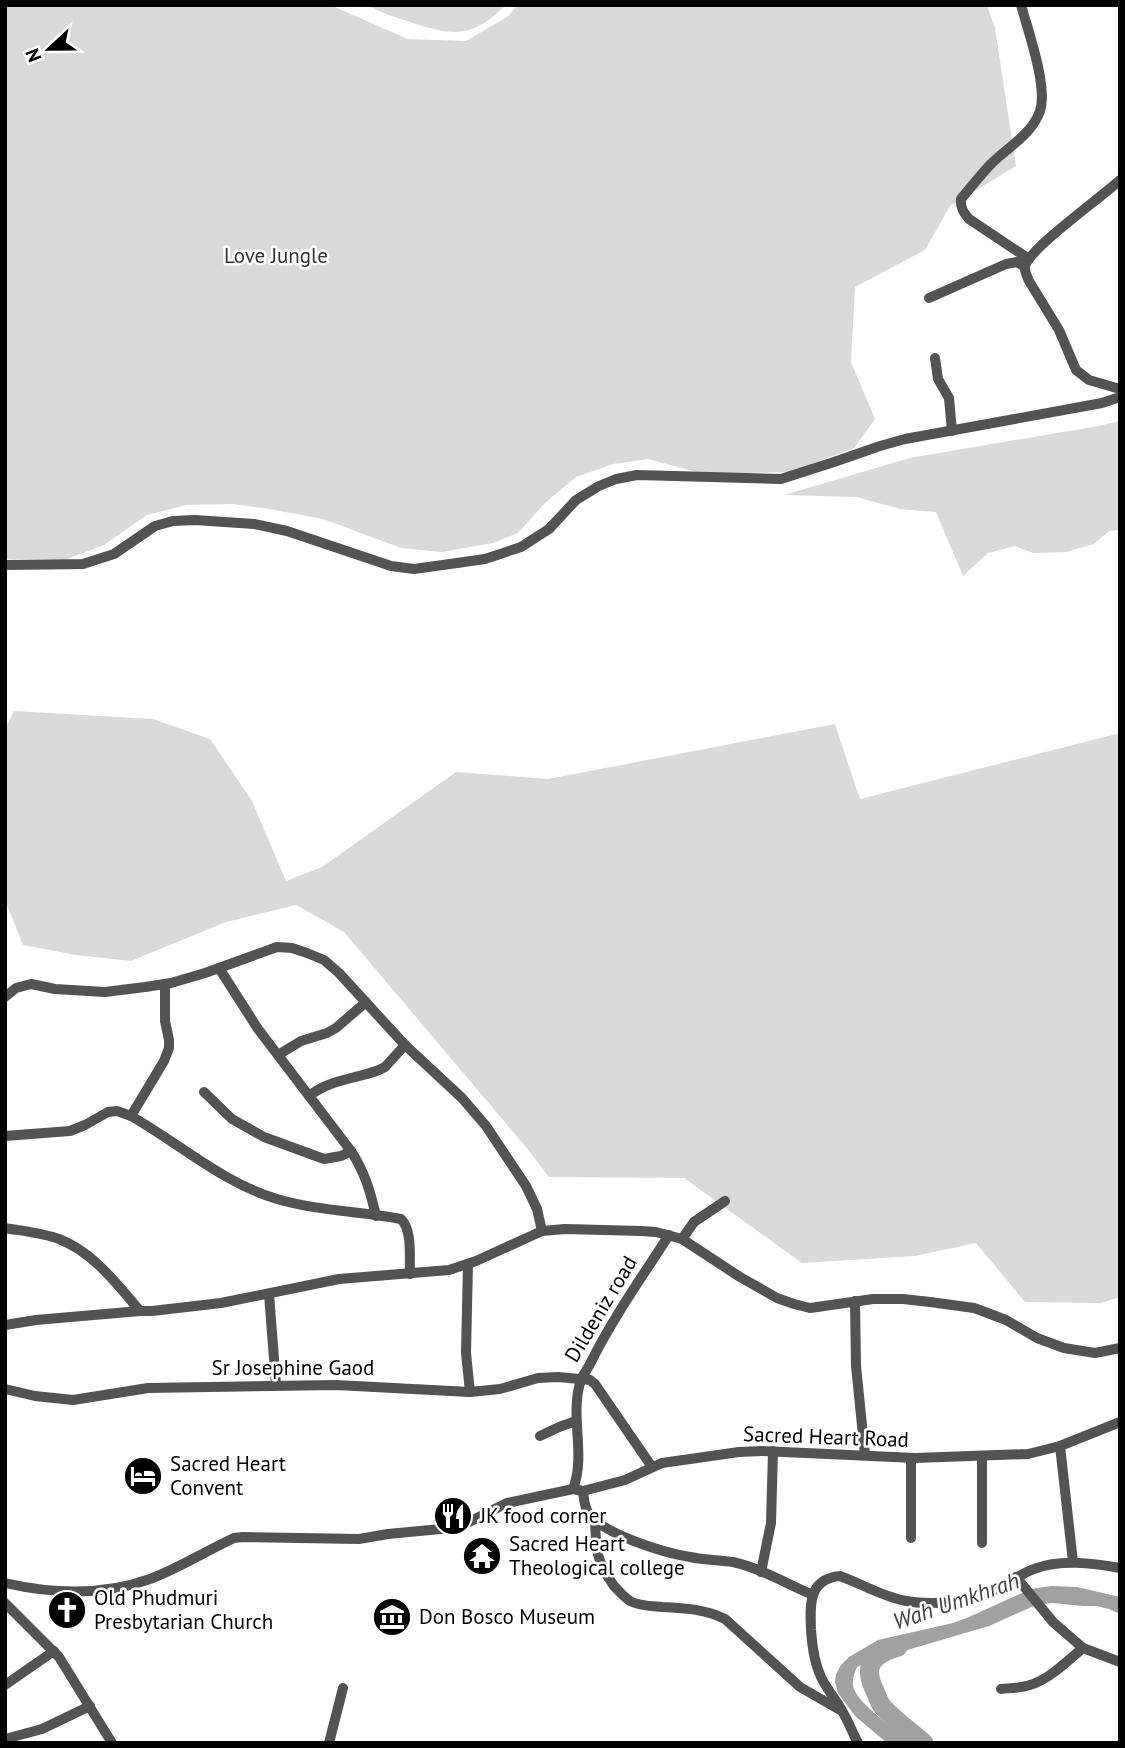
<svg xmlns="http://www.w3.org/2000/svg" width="1125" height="1748" viewBox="0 0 1125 1748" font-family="'PT Sans',sans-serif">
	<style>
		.green { fill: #dadada }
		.water { fill: #a1a1a1 }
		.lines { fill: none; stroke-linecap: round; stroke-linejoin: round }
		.river { stroke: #a1a1a1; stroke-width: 19 }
		.minor { stroke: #535353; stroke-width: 10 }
		.labels { text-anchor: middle; stroke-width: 5; stroke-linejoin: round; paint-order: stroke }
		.park-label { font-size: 21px; fill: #313131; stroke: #fff }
		.street-label { font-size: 21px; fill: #000; stroke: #fff }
		.poi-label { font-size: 21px; fill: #000; stroke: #fff; text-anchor: start }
		.water-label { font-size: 23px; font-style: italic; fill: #424242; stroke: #fff }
	</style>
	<rect width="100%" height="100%" fill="#fff"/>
	<!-- green -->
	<g class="green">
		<path d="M5 5H330L408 39 466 41 507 17 518 5H987L995 28 1016 166 950 206 925 250 855 287 851 362 875 419 854 448 791 472 704 474 648 459 613 464 576 477 545 503 518 533 493 543 442 552 401 548 323 519 269 509 233 504 187 505 147 515 104 545 67 559H5Z"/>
		<path d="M367 5H506C473 37 455 37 413 23 397 18 382 13 367 5Z"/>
		<path d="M1120 421V530L1109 531 1094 544 1066 552 1033 553 1015 546 988 553 963 576 936 512 900 509 856 497 784 495 910 458 1098 426Z"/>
		<path d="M14 711 153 719 210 739 252 801 286 881 322 867 456 772 548 779 835 724 860 799 1120 733V1297L1101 1303 1025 1302 976 1243 915 1256 802 1263 684 1178 549 1177 525 1146 344 932 296 905 226 922 131 961 76 955 23 945 5 900V730Z"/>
	</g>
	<!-- water -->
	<path class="water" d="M1051 1586 1077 1587 1120 1597V1614L1109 1609 1097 1606H1083L1052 1603 1036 1605 989 1626 880 1658 857 1667C854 1674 851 1681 854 1689 860 1705 897 1731 911 1743H887L855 1716 838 1693 835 1682 836 1674 841 1665 849 1657 878 1640 953 1623 969 1617 1031 1589Z"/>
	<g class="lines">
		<!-- river -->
		<path class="river" d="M898 1647C873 1654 862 1666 875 1691 877 1696 879 1702 882 1706 892 1718 912 1732 924 1743"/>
		<!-- minor -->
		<g class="minor">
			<path d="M1021 5C1028 31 1048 86 1040 111 1032 135 1005 149 989 166 979 177 970 188 961 199 960 208 964 213 969 219L1029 259"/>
			<path d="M1120 180C1102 197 1030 248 1025 266 1024 271 1027 276 1029 281L1059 330 1076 370 1089 380 1120 389"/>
			<path d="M929 298 1006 264 1017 262 1025 267"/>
			<path d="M935 358 938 379 949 398 952 431"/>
			<path d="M5 565 83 564 114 554 155 526 173 521 195 520 254 524 287 531 391 566 414 569 457 563 485 559 521 547 549 529 576 500 599 486 616 479 637 475 781 479 834 462 880 446 905 439 1102 403 1120 397"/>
			<path d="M219 968 258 1029 351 1151C365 1173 370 1190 376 1216"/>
			<path d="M5 997 16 988 31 984 55 989 105 992 145 987 171 983 205 973 277 947 292 948 307 953 324 960 339 973 405 1045 462 1098 486 1126 526 1186 537 1209 542 1231"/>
			<path d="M278 1055 301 1041 327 1033 336 1028 366 1002"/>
			<path d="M204 1092 232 1119 264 1137 324 1159 341 1156 351 1151"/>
			<path d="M309 1096C331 1079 355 1079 379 1070L385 1067 405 1045"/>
			<path d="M131 1116 164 1061 169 1048V1040L165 1021V984"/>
			<path d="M5 1136 70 1131 85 1125 108 1112 117 1111 131 1116C180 1144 223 1183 277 1199 318 1211 360 1211 401 1219 413 1231 409 1258 410 1274"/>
			<path d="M5 1228C22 1231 43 1233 59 1239 93 1252 117 1284 140 1311"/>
			<path d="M682 1239 694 1222 725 1201"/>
			<path d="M468 1264 466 1353 470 1392"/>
			<path d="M269 1294 276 1385"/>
			<path d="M855 1301 856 1366 865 1455"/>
			<path d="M5 1325 36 1320 140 1311H152L221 1303 339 1279 449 1270 476 1261 542 1231 565 1229 641 1231 656 1232 682 1239 740 1277 777 1298 794 1304 810 1308 873 1299H903L930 1302 974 1308 985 1312 1006 1320 1037 1338 1064 1348 1095 1353 1120 1348"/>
			<path d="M5 1389 35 1396 73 1400 148 1388 336 1385 470 1392 500 1389 538 1378 558 1377 590 1380 595 1384 652 1467"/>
			<path d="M540 1436 559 1427 576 1421"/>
			<path d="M1060 1446 1073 1562"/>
			<path d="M911 1458V1538"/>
			<path d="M573 1489C586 1455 570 1418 580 1383 582 1376 587 1370 590 1364 612 1319 642 1277 669 1235"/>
			<path d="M583 1491C584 1498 584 1506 588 1512 601 1534 665 1553 690 1557 704 1560 719 1560 733 1562 760 1568 787 1584 813 1595"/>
			<path d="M595 1520C596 1550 596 1561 614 1586 619 1591 624 1597 630 1601 639 1606 651 1606 662 1607 684 1608 705 1609 725 1619L800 1687 840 1710"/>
			<path d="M982 1543V1457"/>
			<path d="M761 1572 771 1523 773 1451"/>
			<path d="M1016 1577 1053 1622 1083 1648 1120 1662"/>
			<path d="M5 1583C53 1594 103 1596 150 1579 179 1568 206 1551 234 1538L243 1537 359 1539 388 1534 451 1528 469 1522 507 1503 573 1489 583 1491 625 1480 662 1463 739 1452 762 1451 915 1458 1028 1454 1060 1446 1120 1422"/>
			<path d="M5 1603 59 1657 112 1743"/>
			<path d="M5 1685 54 1651"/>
			<path d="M1001 1689C1011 1688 1021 1688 1030 1685 1050 1679 1067 1661 1083 1648"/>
			<path d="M5 1739 42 1729 90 1706"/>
			<path d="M329 1743 343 1688"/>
			<path d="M858 1743C852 1732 848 1720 841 1709 835 1698 826 1688 821 1677 814 1662 812 1645 811 1630 810 1605 808 1579 840 1576 862 1584 883 1597 906 1601 934 1606 976 1602 1001 1587 1012 1581 1022 1573 1034 1569 1061 1559 1092 1563 1120 1568"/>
		</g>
	</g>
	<!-- icons -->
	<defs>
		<g id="hotel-disc" transform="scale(2.0125)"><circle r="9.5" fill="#000" stroke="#fff"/><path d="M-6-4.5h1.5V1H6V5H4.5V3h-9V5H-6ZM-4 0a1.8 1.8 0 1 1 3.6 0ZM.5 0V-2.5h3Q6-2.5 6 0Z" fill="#fff"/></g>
		<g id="restaurant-disc" transform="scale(2.0125)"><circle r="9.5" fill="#000" stroke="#fff"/><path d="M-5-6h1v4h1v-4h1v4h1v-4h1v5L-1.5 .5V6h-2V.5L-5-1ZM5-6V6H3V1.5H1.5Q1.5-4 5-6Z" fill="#fff"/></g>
		<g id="temple-disc" transform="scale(2.0125)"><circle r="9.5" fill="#000" stroke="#fff"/><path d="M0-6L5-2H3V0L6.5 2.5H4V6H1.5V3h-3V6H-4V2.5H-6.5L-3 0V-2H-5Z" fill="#fff"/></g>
		<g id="church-disc" transform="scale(2.0125)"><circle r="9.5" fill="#000" stroke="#fff"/><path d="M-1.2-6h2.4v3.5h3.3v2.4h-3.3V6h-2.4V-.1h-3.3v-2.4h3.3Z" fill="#fff"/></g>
		<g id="museum-disc" transform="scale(2.0125)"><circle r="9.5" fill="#000" stroke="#fff"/><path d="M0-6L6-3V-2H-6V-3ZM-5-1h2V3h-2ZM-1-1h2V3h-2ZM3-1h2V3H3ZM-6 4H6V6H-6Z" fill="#fff"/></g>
	</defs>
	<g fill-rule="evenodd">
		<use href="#hotel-disc" x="143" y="1476"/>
		<use href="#restaurant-disc" x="453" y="1516"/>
		<use href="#temple-disc" x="482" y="1556"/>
		<use href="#church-disc" x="67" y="1610"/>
		<use href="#museum-disc" x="392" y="1617"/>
	</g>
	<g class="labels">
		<!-- park labels -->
		<g class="park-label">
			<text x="276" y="263">Love Jungle</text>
		</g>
		<!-- street labels -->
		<g class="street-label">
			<text transform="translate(601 1309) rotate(-59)" y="7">Dildeniz road</text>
			<text x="293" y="1375">Sr Josephine Gaod</text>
			<text transform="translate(826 1437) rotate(2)" y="7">Sacred Heart Road</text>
		</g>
		<!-- poi labels -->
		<g class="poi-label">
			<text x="170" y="1471">Sacred Heart<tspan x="170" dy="24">Convent</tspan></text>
			<text x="480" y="1523">JK food corner</text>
			<text x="509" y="1551">Sacred Heart<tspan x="509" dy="24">Theological college</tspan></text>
			<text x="94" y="1605">Old Phudmuri<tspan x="94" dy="24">Presbytarian Church</tspan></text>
			<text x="419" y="1624">Don Bosco Museum</text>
		</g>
		<!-- water labels -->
		<g class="water-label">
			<text transform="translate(956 1601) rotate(-19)" y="8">Wah Umkhrah</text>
		</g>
	</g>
	<!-- border -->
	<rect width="1125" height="1748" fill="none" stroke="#000000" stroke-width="14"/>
	<!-- north arrow -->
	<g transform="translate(49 49) rotate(248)" stroke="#ffffff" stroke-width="5" paint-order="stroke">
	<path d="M0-5L12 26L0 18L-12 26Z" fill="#000000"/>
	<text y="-10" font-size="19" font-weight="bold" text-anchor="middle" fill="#000000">N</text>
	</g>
</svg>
